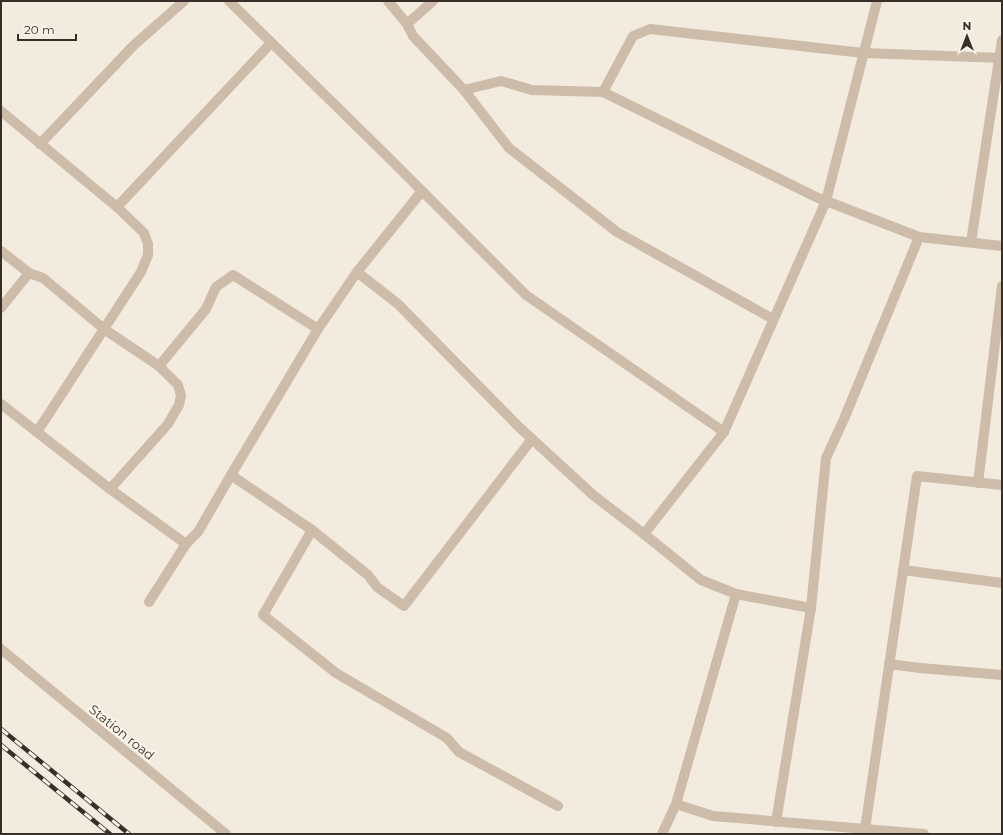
<svg xmlns="http://www.w3.org/2000/svg" width="1003" height="835" viewBox="0 0 1003 835" font-family="Montserrat,sans-serif">
	<style>
		.lines { fill: none; stroke-linecap: round; stroke-linejoin: round }
		.service { stroke: #ccbca9; stroke-width: 10 }
		.minor { stroke: #ccbca9; stroke-width: 10 }
		.rail-casing { stroke: #392f29; stroke-width: 4.5 }
		.rail { stroke: #faf5ea; stroke-width: 3; stroke-dasharray: 9; stroke-linecap: butt }
		.labels { text-anchor: middle; stroke-width: 4; stroke-linejoin: round; paint-order: stroke }
		.street-label { font-size: 13px; fill: #392f29; stroke: #faf5ea }
	</style>
	<rect width="100%" height="100%" fill="#f3ebde"/>
	<g class="lines">
		<!-- service -->
		<g class="service">
			<path d="M388 1 407 24 413 36 464 90 509 148 617 232 773 319"/>
			<path d="M464 90 501 81 532 90 603 92 633 36 650 29 863 53 1002 58"/>
			<path d="M603 92 816 197 919 237 1002 246"/>
			<path d="M971 242 1002 40"/>
			<path d="M357 272 398 304 519 427 593 495 644 534 701 580 736 594 811 608"/>
			<path d="M231 475 312 530 368 575 377 587 404 606 532 439"/>
			<path d="M978 483 1002 286"/>
			<path d="M644 534 724 432 826 201 877 1"/>
			<path d="M903 570 1002 583"/>
			<path d="M1 649 226 834"/>
			<path d="M889 664 920 668 1002 675"/>
			<path d="M776 822 811 608 826 458 844 419 919 237"/>
			<path d="M865 829 917 476 1002 485"/>
			<path d="M662 834 676 804 736 594"/>
		</g>
		<!-- minor -->
		<g class="minor">
			<path d="M229 1 386 155 526 295 724 432"/>
			<path d="M407 24 433 1"/>
			<path d="M1 111 117 207 144 233 148 244V255L141 272 37 432"/>
			<path d="M40 144 134 45 184 1"/>
			<path d="M117 207 271 43"/>
			<path d="M1 251 29 273 43 278 104 329 159 366 178 385 181 396 179 405 168 424 110 489"/>
			<path d="M1 308 29 273"/>
			<path d="M159 366 206 309 216 287 233 275 318 329"/>
			<path d="M1 404 110 489 186 544 198 532 231 475 318 329 357 272 422 191"/>
			<path d="M312 530 263 615 336 673 447 738 459 752 558 806"/>
			<path d="M149 602 186 544"/>
			<path d="M676 804 713 816 924 834"/>
		</g>
		<!-- rail casing -->
		<g class="rail-casing">
			<g id="rail">
				<path d="M1 729 129 834"/>
				<path d="M1 745 110 834"/>
			</g>
		</g>
		<!-- rail -->
		<use href="#rail" class="rail"/>
	</g>
	<g class="labels">
		<!-- street labels -->
		<g class="street-label">
			<text transform="translate(122 732) rotate(39)" y="5">Station road</text>
		</g>
	</g>
	<!-- border -->
	<rect width="1003" height="835" fill="none" stroke="#392f29" stroke-width="4"/>
	<!-- north arrow -->
	<g transform="translate(967 36)" stroke="#faf5ea" stroke-width="3" paint-order="stroke">
	<path d="M0-3L7 15L0 10L-7 15Z" fill="#392f29"/>
	<text y="-6" font-size="11" font-weight="bold" text-anchor="middle" fill="#392f29">N</text>
	</g>
	<!-- scale -->
	<path d="M18 34v6h58v-6" fill="none" stroke="#392f29" stroke-width="2"/>
	<text x="24" y="34" font-size="12" fill="#392f29" stroke="#faf5ea" stroke-width="3" paint-order="stroke">20 m</text>
</svg>
